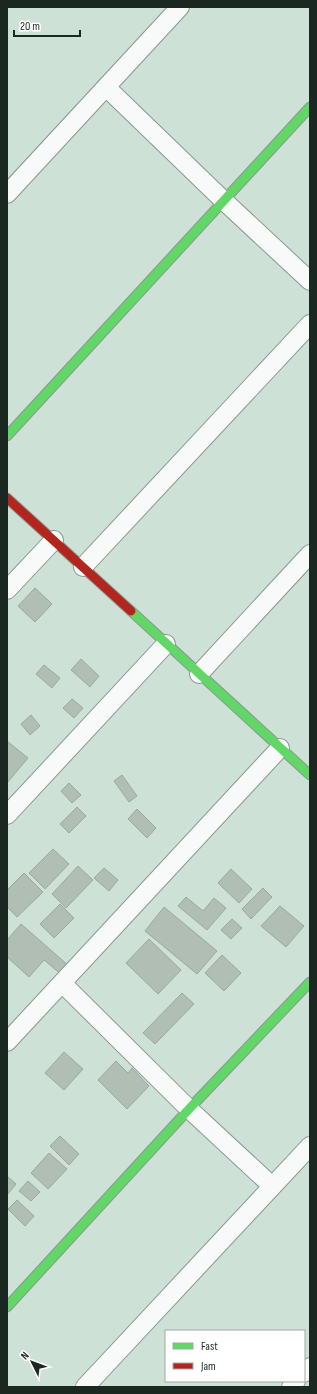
<svg xmlns="http://www.w3.org/2000/svg" width="317" height="1394" viewBox="0 0 317 1394" font-family="'Sofia Sans Condensed',sans-serif">
	<style>
		.building { fill: #b1beb4; stroke: #9ba89e }
		.lines { fill: none; stroke-linecap: round; stroke-linejoin: round }
		.street-casing { stroke: #899891; stroke-width: 20 }
		.fast-casing { stroke: #899891; stroke-width: 11 }
		.jam-casing { stroke: #899891; stroke-width: 11 }
		.street { stroke: #f8faf9; stroke-width: 18 }
		.fast { stroke: #63d668; stroke-width: 9 }
		.jam { stroke: #b3261e; stroke-width: 9 }
	</style>
	<rect width="100%" height="100%" fill="#cde1d7"/>
	<!-- building -->
	<g class="building">
		<path d="M35 588 52 604 35 622 18 606Z"/>
		<path d="M81 659 99 676 90 687 71 670Z"/>
		<path d="M44 665 60 678 52 688 36 674Z"/>
		<path d="M72 699 83 708 74 718 63 708Z"/>
		<path d="M31 715 40 726 30 735 21 724Z"/>
		<path d="M7 741 28 758 7 783Z"/>
		<path d="M122 775 137 796 129 802 114 781Z"/>
		<path d="M69 783 81 795 72 803 61 791Z"/>
		<path d="M77 807 86 816 69 833 60 824Z"/>
		<path d="M137 809 156 828 147 838 128 819Z"/>
		<path d="M53 849 69 864 45 889 29 873Z"/>
		<path d="M78 866 93 880 66 908 52 894Z"/>
		<path d="M104 868 118 880 109 891 94 878Z"/>
		<path d="M231 869 252 889 239 903 218 883Z"/>
		<path d="M24 873 43 892 17 917 7 907V890Z"/>
		<path d="M263 888 272 897 251 919 242 909Z"/>
		<path d="M186 897 203 911 214 898 226 908 207 930 178 906Z"/>
		<path d="M60 904 74 918 54 938 40 924Z"/>
		<path d="M280 906 304 926 286 947 261 926Z"/>
		<path d="M164 907 217 951 197 974 145 931Z"/>
		<path d="M232 919 242 928 231 939 221 930Z"/>
		<path d="M21 924 69 966 62 975 44 960 29 977 7 957V940Z"/>
		<path d="M149 939 181 970 158 994 126 963Z"/>
		<path d="M222 955 241 973 224 991 205 973Z"/>
		<path d="M182 993 194 1004 155 1044 143 1033Z"/>
		<path d="M64 1052 83 1069 64 1090 45 1073Z"/>
		<path d="M116 1061 128 1073 132 1068 149 1086 127 1109 98 1080Z"/>
		<path d="M60 1136 79 1154 69 1165 50 1146Z"/>
		<path d="M49 1153 67 1169 48 1189 31 1173Z"/>
		<path d="M7 1176 16 1184 7 1195Z"/>
		<path d="M28 1181 40 1192 31 1201 19 1191Z"/>
		<path d="M17 1200 34 1216 25 1226 8 1209Z"/>
	</g>
	<g class="lines">
		<!-- street casing -->
		<g class="street-casing">
			<g id="street">
				<path d="M106 87 223 200 310 281"/>
				<path d="M7 194 180 7"/>
				<path d="M83 567 310 324"/>
				<path d="M7 590 54 540"/>
				<path d="M199 674 310 554"/>
				<path d="M7 815 166 644"/>
				<path d="M62 983 189 1109 272 1186"/>
				<path d="M7 1042 280 748"/>
				<path d="M304 1373 310 1367"/>
				<path d="M85 1387 310 1146"/>
				<path d="M291 1387 296 1381"/>
			</g>
		</g>
		<!-- fast casing -->
		<g class="fast-casing">
			<g id="fast">
				<path d="M7 436 310 107"/>
				<path d="M131 611 310 775"/>
				<path d="M7 1307 189 1109 310 982"/>
			</g>
		</g>
		<!-- jam casing -->
		<g class="jam-casing">
			<path id="jam" d="M7 498 131 611"/>
		</g>
		<!-- street -->
		<use href="#street" class="street"/>
		<!-- fast -->
		<use href="#fast" class="fast"/>
		<!-- jam -->
		<use href="#jam" class="jam"/>
	</g>
	<!-- border -->
	<rect width="317" height="1394" fill="none" stroke="#1a2821" stroke-width="16"/>
	<!-- legend -->
	<rect x="165" y="1330" width="140" height="52" fill="#ffffff" stroke="#a3a9a6"/>
	<rect x="173" y="1343" width="20" height="6" fill="#63d668" stroke="#a3a9a6"/>
	<text x="201" y="1350" font-size="12" fill="#1a2821">Fast</text>
	<rect x="173" y="1363" width="20" height="6" fill="#b3261e" stroke="#a3a9a6"/>
	<text x="201" y="1370" font-size="12" fill="#1a2821">Jam</text>
	<!-- north arrow -->
	<g transform="translate(32 1362) rotate(312)" stroke="#ffffff" stroke-width="3" paint-order="stroke">
	<path d="M0-3L7 15L0 10L-7 15Z" fill="#1a2821"/>
	<text y="-6" font-size="11" font-weight="bold" text-anchor="middle" fill="#1a2821">N</text>
	</g>
	<!-- scale -->
	<path d="M14 30v6h66v-6" fill="none" stroke="#1a2821" stroke-width="2"/>
	<text x="20" y="30" font-size="12" fill="#1a2821" stroke="#ffffff" stroke-width="3" paint-order="stroke">20 m</text>
</svg>
